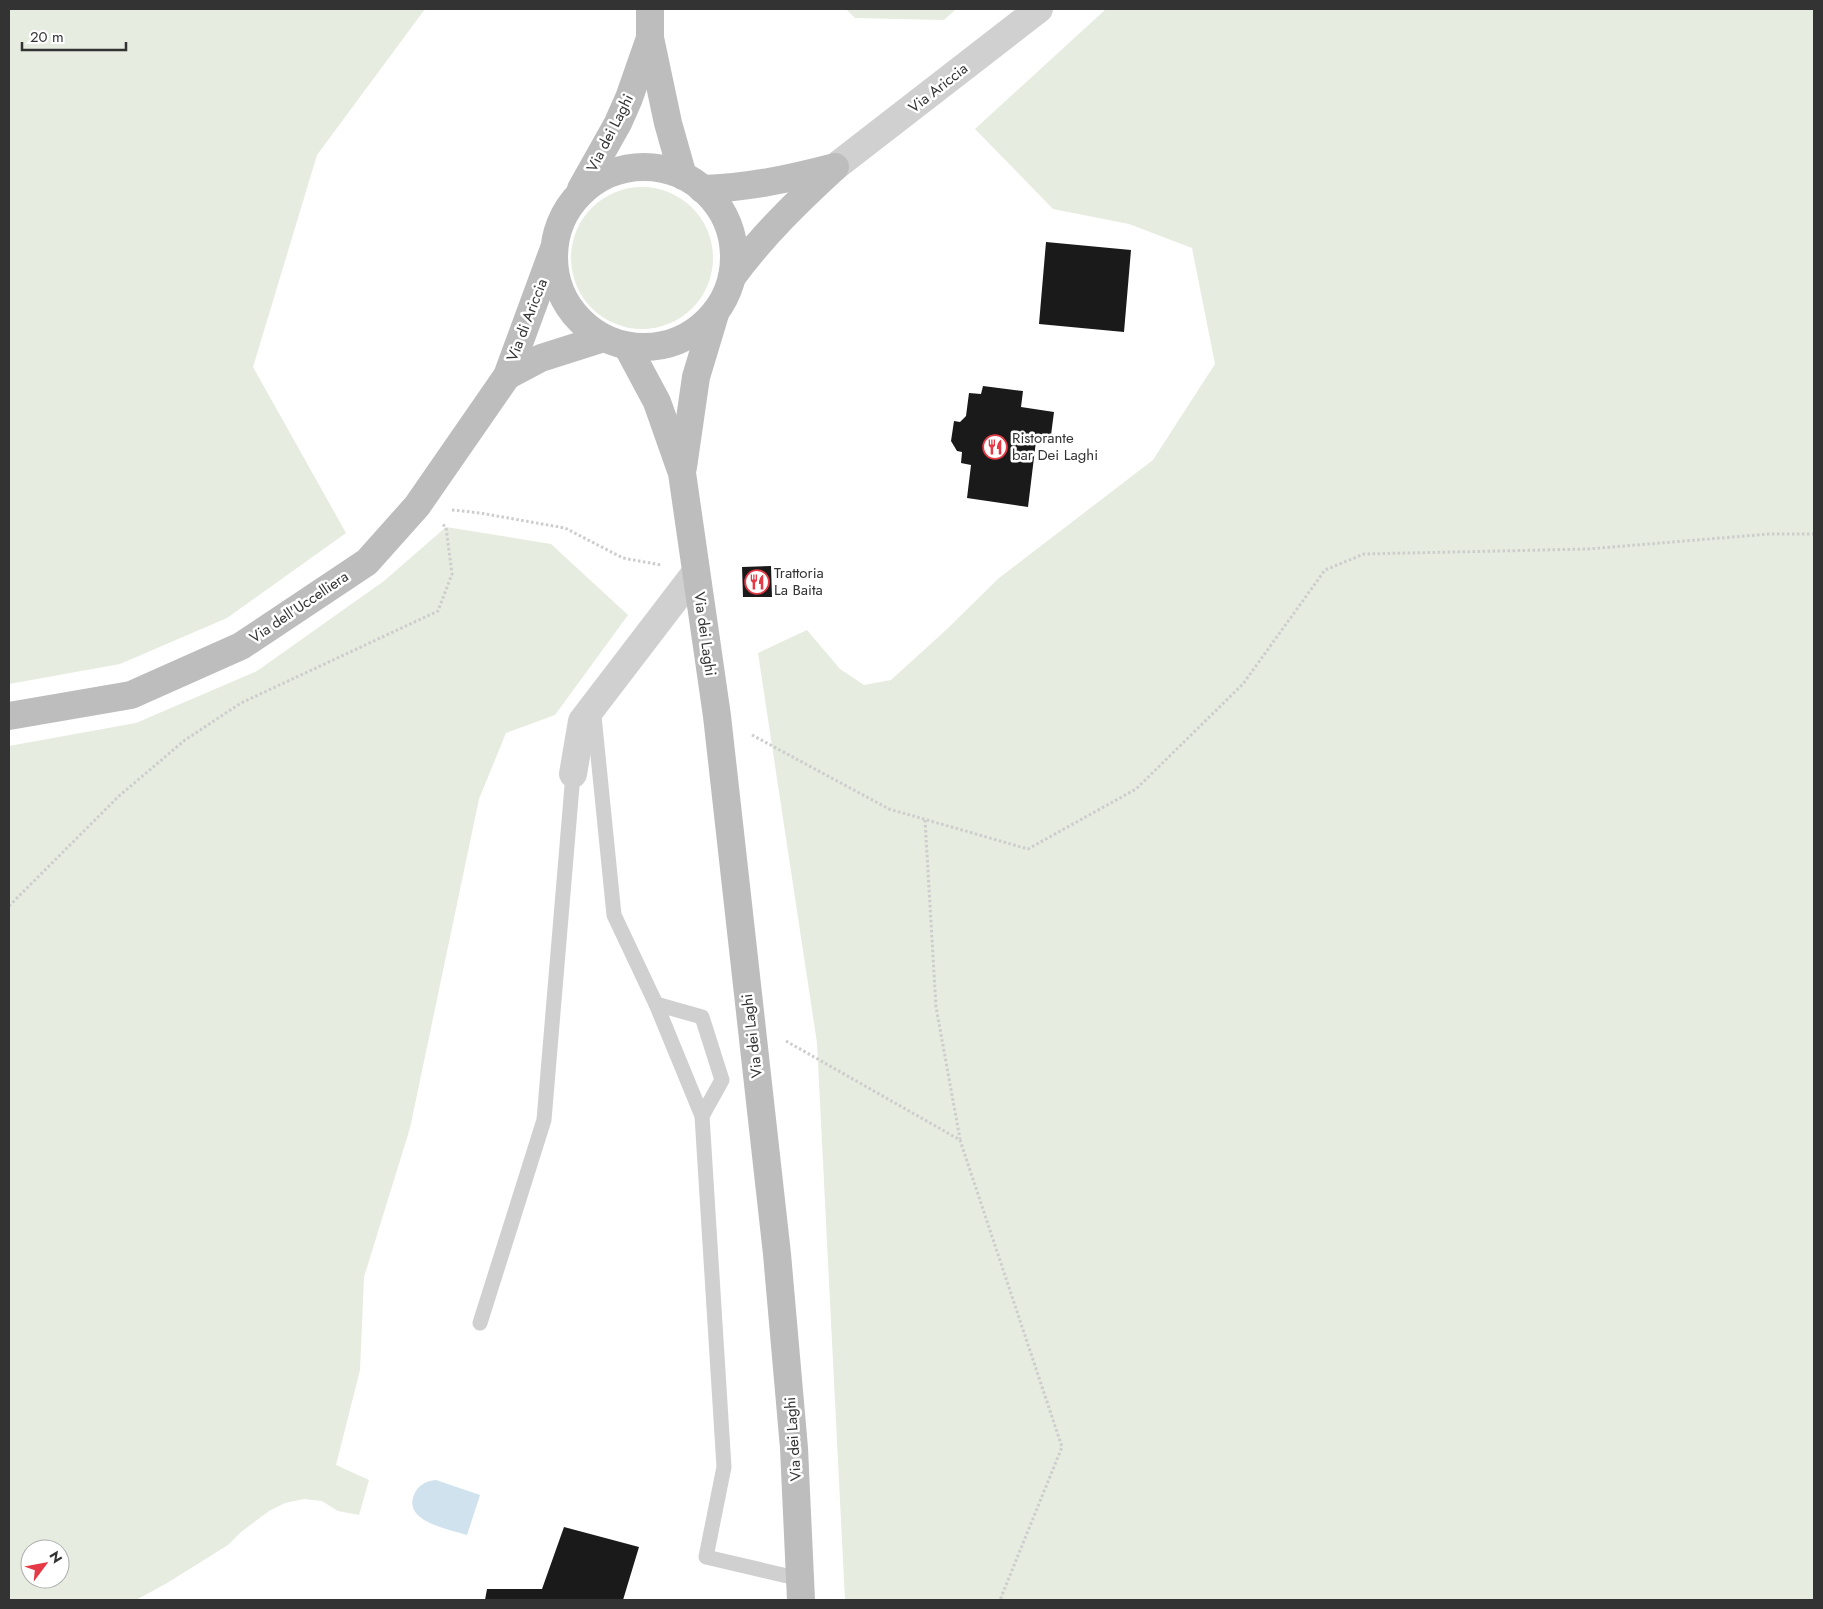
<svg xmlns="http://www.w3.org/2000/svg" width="1823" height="1609" viewBox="0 0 1823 1609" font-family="Jost,sans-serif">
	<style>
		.green { fill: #e6ecdf; fill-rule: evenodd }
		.water { fill: #cfe2ee }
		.building { fill: #1a1a1a }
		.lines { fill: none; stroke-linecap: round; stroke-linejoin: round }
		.path { stroke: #cdcdcd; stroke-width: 3; stroke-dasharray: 2.5 2.5; stroke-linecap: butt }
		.lane { stroke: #d0d0d0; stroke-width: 15 }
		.street { stroke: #d0d0d0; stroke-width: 28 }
		.secondary { stroke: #bdbdbd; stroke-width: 28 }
		.labels { text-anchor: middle; stroke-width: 5; stroke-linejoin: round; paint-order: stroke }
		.street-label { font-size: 15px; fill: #333; stroke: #fff }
		.poi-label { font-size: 15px; fill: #333; stroke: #fff; text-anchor: start }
	</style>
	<rect width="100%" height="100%" fill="#fff"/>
	<!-- green -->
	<g class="green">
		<path d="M9 9H425L317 155 253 367 346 533 227 618 120 664 9 684Z"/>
		<path d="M846 9H956L944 20 855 18Z"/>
		<path d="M1106 9H1814V1600H845L817 1043 758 653 807 630 840 669 864 685 891 680 946 630 999 578 1153 460 1215 364 1192 248 1129 224 1053 209 975 129Z"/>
		<circle cx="642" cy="258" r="71"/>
		<path d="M446 527 551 544 628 615 555 715 506 733 479 799 410 1128 364 1277 360 1370 336 1465 369 1480 359 1515 338 1511 322 1501 304 1499 285 1503 269 1511 241 1532 228 1545 167 1583 136 1600H9V746L136 723 257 671 384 581ZM30 1549H60V1579H30Z"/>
	</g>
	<!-- water -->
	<path class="water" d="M436 1480 480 1495 467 1535C449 1529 403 1522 414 1495 418 1485 426 1481 436 1480Z"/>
	<!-- building -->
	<g class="building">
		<path d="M1046 242 1131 250 1124 332 1039 324Z"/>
		<path d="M983 386 1023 391 1021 407 1054 412 1050 443 1036 441 1028 507 967 498 971 465 961 463 962 452 957 451 951 441 954 421 960 422 966 416 969 393 981 394Z"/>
		<path d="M771 566 772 597H743L742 567Z"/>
		<path d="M564 1527 639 1547 623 1600H485L487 1589H542Z"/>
	</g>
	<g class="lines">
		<!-- path -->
		<g class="path">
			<path d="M452 510 480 513 565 528 623 558 661 565"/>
			<path d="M752 735 889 809 1028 849 1136 789 1243 684 1325 570 1364 554 1588 549 1769 534H1814"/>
			<path d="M925 820 936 1007 960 1139"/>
			<path d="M9 906 119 796 185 740 241 703 438 611 452 574 446 527 442 524"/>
			<path d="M786 1041 960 1140 1062 1447 1000 1600"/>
		</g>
		<!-- lane -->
		<g class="lane">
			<path d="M593 706 614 915 656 1004 702 1116 724 1467 706 1557 800 1579"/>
			<path d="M656 1004 702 1017 722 1080 702 1116"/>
			<path d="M480 1323 544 1120 573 774"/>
		</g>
		<!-- street -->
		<g class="street">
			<path d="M835 167 1039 9"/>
			<path d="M573 774 582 721 696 572"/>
		</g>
		<!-- secondary -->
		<g class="secondary">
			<path d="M650 9V38L668 123 683 176"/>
			<circle cx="644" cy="257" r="90"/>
			<path d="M581 189 618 123 629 98 650 38"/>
			<path d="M702 189C747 188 788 179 831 168"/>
			<path d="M732 277C762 236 798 201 835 167"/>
			<path d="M627 346 657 402 682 473 717 716 777 1254 794 1448 801 1600"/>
			<path d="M507 376 541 358 604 338"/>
			<path d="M683 467 696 377 715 314"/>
			<path d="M9 716 131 695 241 646 367 562 417 506 507 376 553 251"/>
		</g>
	</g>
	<!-- icons -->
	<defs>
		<g id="restaurant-ring" transform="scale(1.25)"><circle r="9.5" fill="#fff" stroke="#e63946" stroke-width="1.5"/><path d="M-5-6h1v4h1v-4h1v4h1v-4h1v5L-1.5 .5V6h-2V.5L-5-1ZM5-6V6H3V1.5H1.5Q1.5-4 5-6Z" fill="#e63946"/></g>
	</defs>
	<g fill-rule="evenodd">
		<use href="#restaurant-ring" x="995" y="447"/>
		<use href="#restaurant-ring" x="757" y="582"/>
	</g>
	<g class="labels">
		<!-- street labels -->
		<g class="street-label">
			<text transform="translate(938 88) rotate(-38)" y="5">Via Ariccia</text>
			<text transform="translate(610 133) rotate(-63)" y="5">Via dei Laghi</text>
			<text transform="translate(527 320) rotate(-69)" y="5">Via di Ariccia</text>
			<text transform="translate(299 607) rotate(-34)" y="5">Via dell'Uccelliera</text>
			<text transform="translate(705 634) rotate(82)" y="5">Via dei Laghi</text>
			<text transform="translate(752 1036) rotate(-97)" y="5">Via dei Laghi</text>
			<text transform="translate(793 1439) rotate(-94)" y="5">Via dei Laghi</text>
		</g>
		<!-- poi labels -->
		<g class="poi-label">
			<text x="1012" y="443">Ristorante<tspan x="1012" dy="17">bar Dei Laghi</tspan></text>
			<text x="774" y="578">Trattoria<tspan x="774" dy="17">La Baita</tspan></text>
		</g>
	</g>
	<!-- border -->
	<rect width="1823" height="1609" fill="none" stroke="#333333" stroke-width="20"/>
	<!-- north arrow -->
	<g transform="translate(45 1564) rotate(58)"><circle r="24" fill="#ffffff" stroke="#adadad"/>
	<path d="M0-4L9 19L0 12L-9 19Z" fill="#e63946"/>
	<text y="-8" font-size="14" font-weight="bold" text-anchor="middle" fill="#333333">N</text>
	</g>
	<!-- scale -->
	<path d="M22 42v8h104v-8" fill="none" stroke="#333333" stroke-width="2.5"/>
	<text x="30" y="42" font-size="15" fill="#333333" stroke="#ffffff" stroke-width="4" paint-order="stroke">20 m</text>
</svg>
